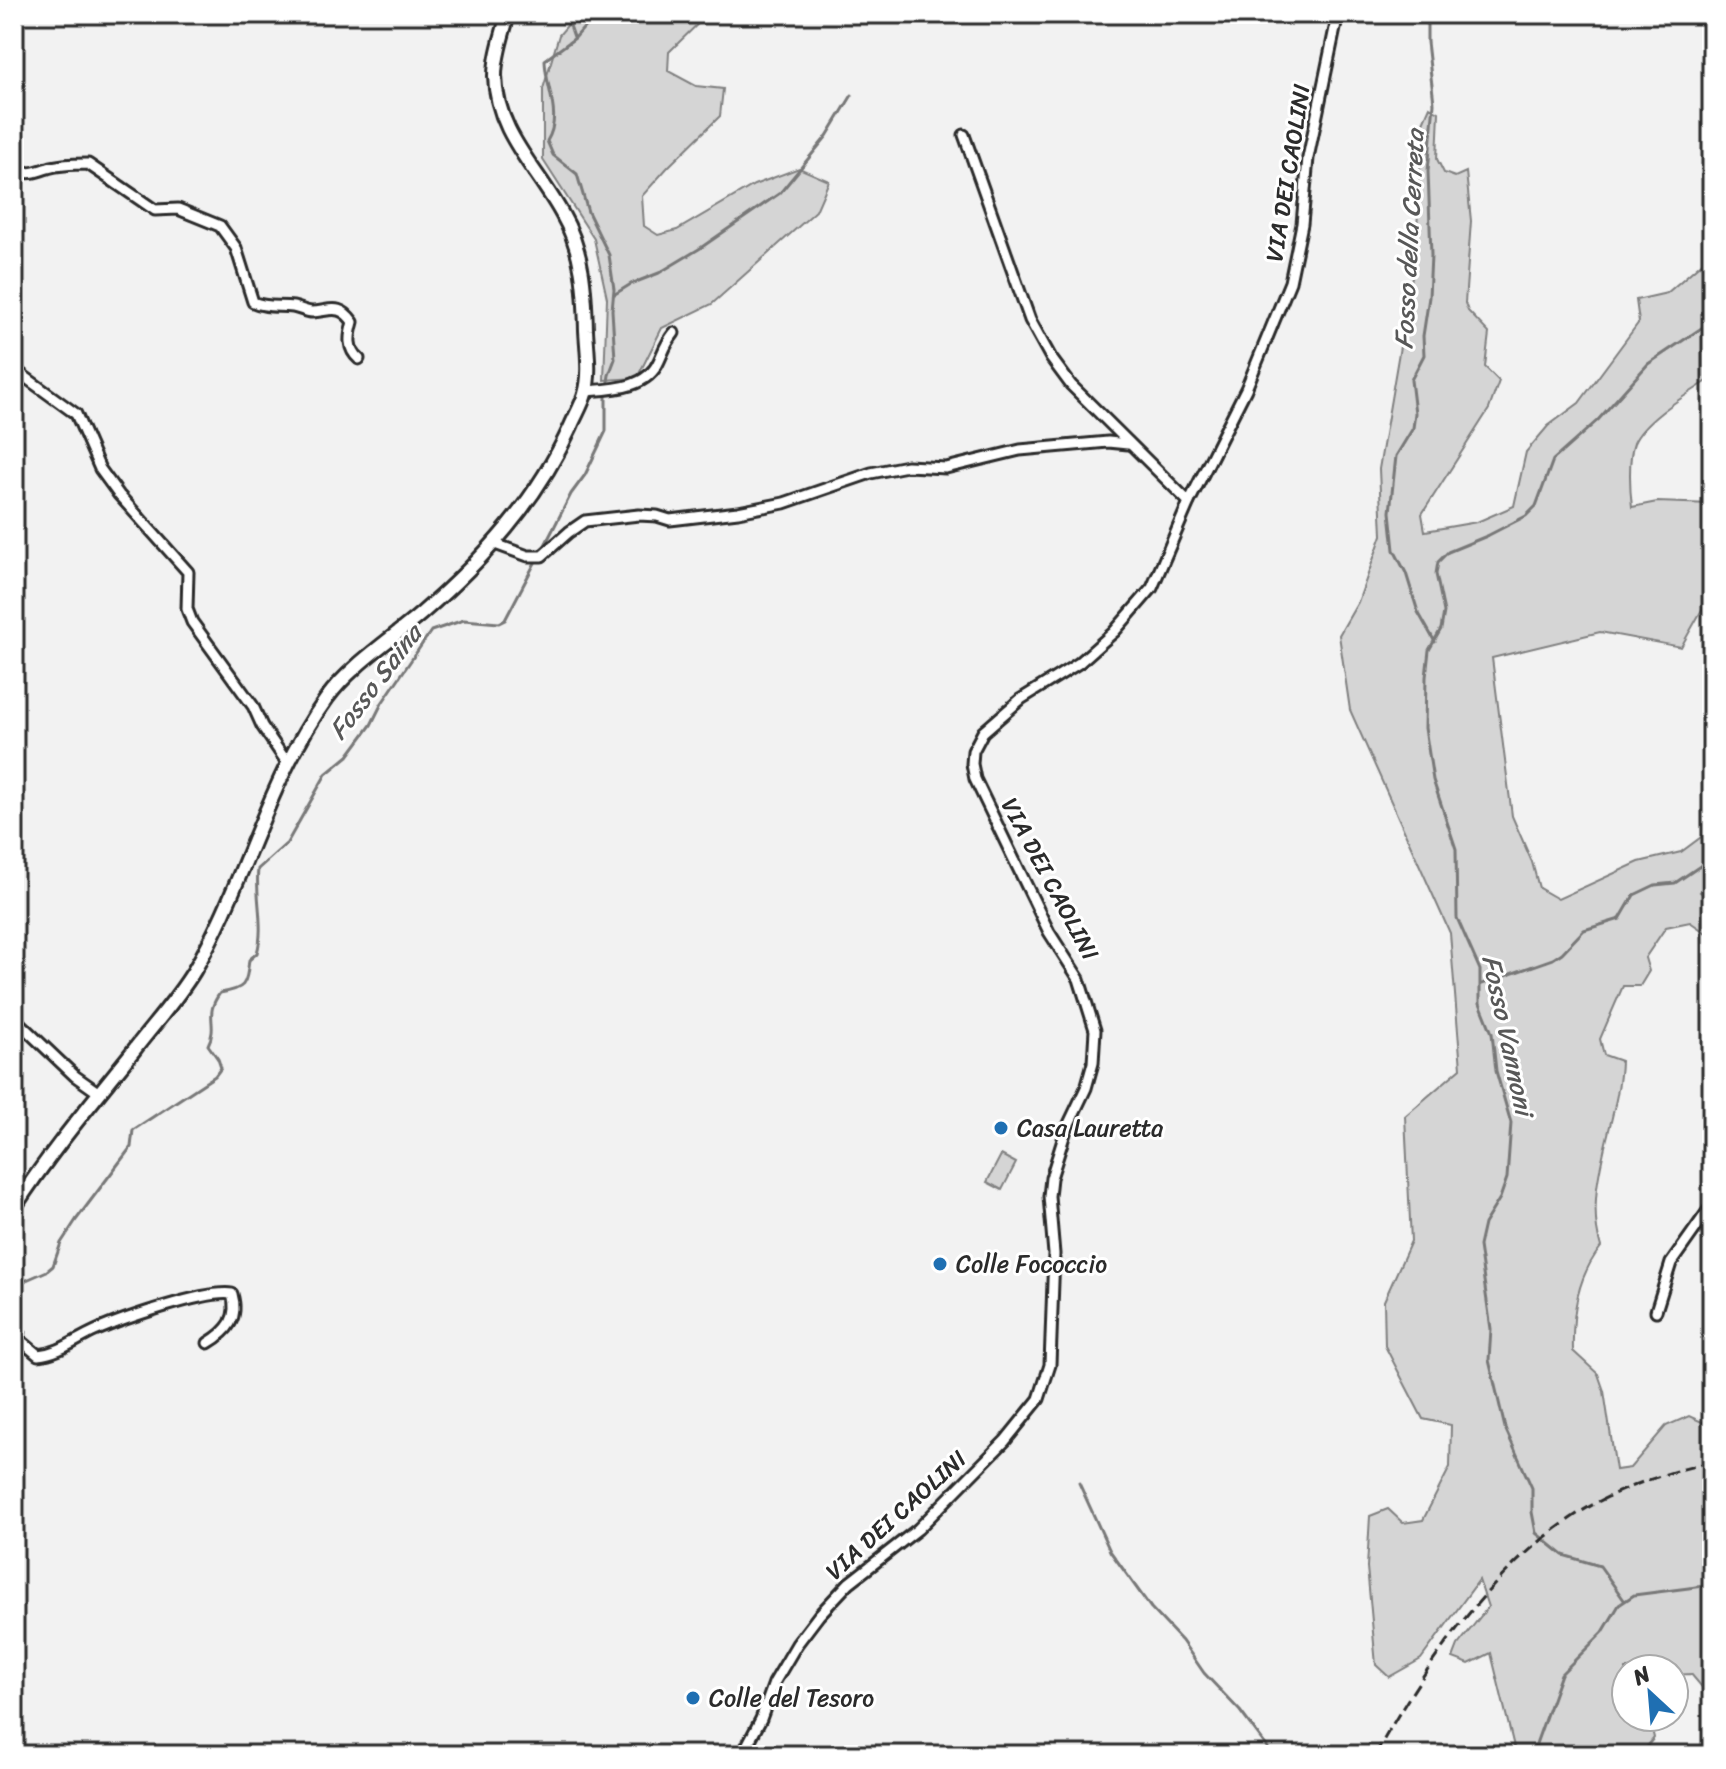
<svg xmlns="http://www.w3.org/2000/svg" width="1726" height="1769" viewBox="0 0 1726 1769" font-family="Sriracha,sans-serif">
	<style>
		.green { fill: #d5d5d5; stroke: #808080; stroke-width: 2 }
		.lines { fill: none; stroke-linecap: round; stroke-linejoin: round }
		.stream { stroke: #787878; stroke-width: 3 }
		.minor-casing { stroke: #2b2b2b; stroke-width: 15 }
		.secondary-casing { stroke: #2b2b2b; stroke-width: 18 }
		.minor { stroke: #fff; stroke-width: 9 }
		.secondary { stroke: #fff; stroke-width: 12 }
		.rail { stroke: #2b2b2b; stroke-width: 3; stroke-dasharray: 12 6; stroke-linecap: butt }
		.poi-dot { fill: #1f6fb2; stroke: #fff; stroke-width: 3 }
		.labels { text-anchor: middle; stroke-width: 6; stroke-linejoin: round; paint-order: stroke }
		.street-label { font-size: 24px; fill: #2b2b2b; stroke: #fff }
		.poi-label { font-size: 24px; fill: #2b2b2b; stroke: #fff; text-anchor: start }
		.water-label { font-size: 26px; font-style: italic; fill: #585858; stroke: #fff }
	</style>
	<rect width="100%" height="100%" fill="#f2f2f2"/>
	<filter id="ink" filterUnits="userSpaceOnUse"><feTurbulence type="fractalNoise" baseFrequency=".0125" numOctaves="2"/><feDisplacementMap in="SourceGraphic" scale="16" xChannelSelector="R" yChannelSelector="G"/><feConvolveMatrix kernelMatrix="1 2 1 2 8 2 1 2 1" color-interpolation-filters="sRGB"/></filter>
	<g filter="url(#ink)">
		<!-- green -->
		<g class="green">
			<path d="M577 14H708L669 52 668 71 696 86 723 89 720 116 668 167 642 196 644 226 658 235 677 230 754 185 799 168 829 181 816 211 712 304 662 328 637 378 604 380 607 298 594 239 543 160V89L559 35Z"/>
			<path d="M1430 107 1439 112 1437 159 1444 173 1455 177 1466 172 1471 221 1465 303 1468 311 1489 333 1485 367 1499 381 1489 409 1422 514 1425 531 1477 522 1514 506 1526 452 1548 426 1579 403 1639 322 1636 300 1667 293 1712 254V378C1690 393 1645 418 1634 443 1628 459 1630 491 1632 507L1657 502 1712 504V592L1681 647 1600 632 1492 658 1512 816 1532 862 1539 888 1558 899 1639 862 1681 852 1712 829V880L1700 892 1712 901V937L1690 922 1666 927 1645 958 1649 971 1640 986H1623L1600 1039 1604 1055 1621 1061C1619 1122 1582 1187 1601 1247 1577 1277 1572 1314 1573 1351L1598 1374 1604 1391 1616 1470 1630 1468 1666 1426 1689 1416 1711 1426 1712 1699 1691 1674 1674 1675V1669H1626V1717H1655L1651 1725 1654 1738 1640 1755H1513L1515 1751 1491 1653 1469 1664 1453 1658 1458 1645 1488 1607 1479 1580 1421 1659 1389 1677 1376 1665 1367 1567 1370 1516 1388 1509 1403 1523 1423 1520 1450 1467 1451 1425 1423 1419 1385 1346 1384 1301 1411 1241 1405 1116 1461 1068 1450 933 1350 710 1339 635 1358 602 1382 535 1379 469 1416 253 1422 125Z"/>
			<path d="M1001 1155 1016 1163 1002 1190 987 1182Z"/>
		</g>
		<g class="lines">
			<!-- stream -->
			<g class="stream">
				<path d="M566 14 574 37"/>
				<path d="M1427 14V42L1434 103 1428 171 1431 255 1429 297 1423 336 1424 355 1411 380 1415 413 1413 428 1396 456 1390 512 1394 550 1406 573 1418 612 1435 642"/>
				<path d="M615 294 631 284 659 273 699 249 780 193 827 136 852 95"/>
				<path d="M1712 297V299"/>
				<path d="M542 551 571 494 585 475 606 431V394L609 375 615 359 612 310 614 289 609 255 588 212 577 174 553 155 547 141C563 115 545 87 545 60L575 38 588 23 598 17 610 18 622 14"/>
				<path d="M1482 984 1553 959 1562 953 1584 930 1620 919 1634 895 1655 885 1675 883 1712 858"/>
				<path d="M14 1299 22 1282 47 1271 53 1266 61 1243 76 1220 131 1147 133 1130 215 1076 221 1068 218 1059 208 1045C219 1023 203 1016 220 993 246 989 246 985 249 960L257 953C265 926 255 897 258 869L287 843 326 774 348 756 371 725 382 703 431 631 464 620 499 623 505 620 538 557"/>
				<path d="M14 1328 26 1332 25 1340"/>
				<path d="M14 1351 20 1345"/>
				<path d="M1079 1483 1110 1551 1151 1608 1182 1641 1204 1673 1240 1711 1273 1755"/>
				<path d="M1624 1600 1600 1566 1563 1555 1536 1533 1532 1512V1488L1505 1428 1489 1360 1491 1329 1479 1246 1484 1224 1500 1198 1507 1178 1511 1123 1496 1071 1492 1033 1480 1003V970L1457 918 1456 849 1433 780 1425 728 1426 677 1429 650 1441 629 1444 612 1436 574 1438 562 1448 552 1487 536 1526 516 1536 506 1553 460 1598 420 1648 364 1712 321"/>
				<path d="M1532 1755 1561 1674 1603 1632 1619 1605 1634 1595 1712 1585"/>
			</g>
			<!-- minor casing -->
			<g class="minor-casing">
				<g id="minor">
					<path d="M964 135 1030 320 1051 358 1071 385 1189 502"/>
					<path d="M14 161C26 178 31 173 48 168 60 164 75 164 88 164L155 210 178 209 220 226 236 248 253 302C266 308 279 305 293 307 299 308 306 312 312 312 330 311 340 303 353 322 349 336 347 349 359 359"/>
					<path d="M14 369 76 414 100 469 119 495 188 572 187 609 192 622 253 706 262 726 288 764"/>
					<path d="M586 391C612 389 647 389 659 361 664 350 666 343 674 333"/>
					<path d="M495 544 528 556H542L569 532 585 521 639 515 657 516 670 520 738 512 784 503 871 473 907 466 946 468 1020 450 1108 442 1128 444"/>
					<path d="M14 1018 75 1076 99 1093"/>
					<path d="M1656 1311 1671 1263 1712 1205"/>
					<path d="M14 1335 38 1355C60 1353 75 1340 95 1331 120 1320 208 1289 232 1294 239 1318 228 1331 208 1343"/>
					<path d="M742 1755 761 1719 774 1683 797 1644 819 1615 849 1583 918 1529 1005 1441 1039 1399 1050 1365 1054 1254 1049 1196 1051 1178 1066 1130 1086 1088 1093 1063 1095 1030 1079 979 1049 932 975 779 972 764 973 751 983 732 1021 699 1079 663 1114 632 1152 588 1189 502 1246 389 1290 282 1302 224 1308 158 1338 14"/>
				</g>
			</g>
			<!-- secondary casing -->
			<g class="secondary-casing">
				<path id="secondary" d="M14 1208C50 1152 93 1101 134 1050 154 1024 177 999 194 971 245 883 267 781 327 698 350 666 392 639 422 613 483 560 537 501 571 426 575 416 582 405 585 394 591 374 587 350 586 330 585 290 583 250 562 214 537 168 496 132 495 76 495 55 503 34 508 14"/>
			</g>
			<!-- minor -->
			<use href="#minor" class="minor"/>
			<!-- secondary -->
			<use href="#secondary" class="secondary"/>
			<!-- rail -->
			<path class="rail" d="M1375 1755C1426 1664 1492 1567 1582 1511 1621 1487 1667 1472 1712 1462"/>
		</g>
	</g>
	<!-- markers -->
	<g class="poi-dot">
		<circle cx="1001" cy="1128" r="8"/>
		<circle cx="940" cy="1264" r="8"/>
		<circle cx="693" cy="1698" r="8"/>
	</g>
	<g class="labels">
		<!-- street labels -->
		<g class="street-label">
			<text transform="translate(1288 173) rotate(-81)" y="8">VIA DEI CAOLINI</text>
			<text transform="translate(1050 879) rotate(62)" y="8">VIA DEI CAOLINI</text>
			<text transform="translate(896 1515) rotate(-42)" y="8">VIA DEI CAOLINI</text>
		</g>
		<!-- poi labels -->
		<g class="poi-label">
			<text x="1017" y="1136">Casa Lauretta</text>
			<text x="956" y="1272">Colle Fococcio</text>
			<text x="709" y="1706">Colle del Tesoro</text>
		</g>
		<!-- water labels -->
		<g class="water-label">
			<text transform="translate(1409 239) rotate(-87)" y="9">Fosso della Cerreta</text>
			<text transform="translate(375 682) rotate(-53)" y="9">Fosso Saina</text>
			<text transform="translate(1508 1035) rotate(78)" y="9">Fosso Vannoni</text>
		</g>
	</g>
	<!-- margin -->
	<rect width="1726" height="1769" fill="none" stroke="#fff" stroke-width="48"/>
	<rect x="24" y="24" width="1678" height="1721" fill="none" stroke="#2b2b2b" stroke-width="3" filter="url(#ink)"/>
	<!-- north arrow -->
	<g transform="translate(1650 1693) rotate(334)"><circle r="38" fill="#ffffff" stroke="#aaaaaa" stroke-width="2"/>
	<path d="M0-6L14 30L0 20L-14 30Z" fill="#1f6fb2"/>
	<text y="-12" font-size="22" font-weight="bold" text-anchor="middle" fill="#2b2b2b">N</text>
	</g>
</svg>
